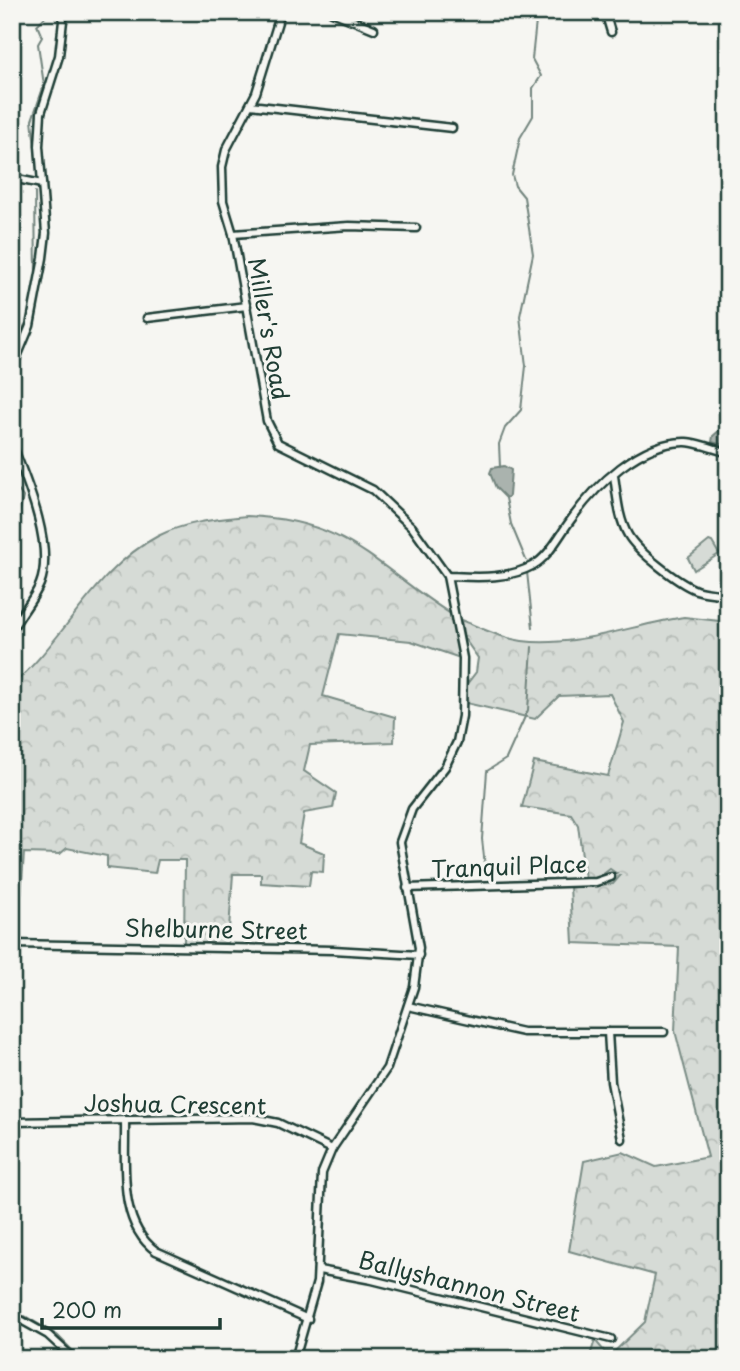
<svg xmlns="http://www.w3.org/2000/svg" width="740" height="1371" viewBox="0 0 740 1371" font-family="'Playpen Sans',sans-serif">
	<style>
		.green { fill: #d6dbd6; stroke: #7a8c85; stroke-width: 2 }
		.forest { fill: url(#forest-crowns); stroke: #7a8c85; stroke-width: 2 }
		.water { fill: #aab3ae; stroke: #72847d; stroke-width: 2 }
		.lines { fill: none; stroke-linecap: round; stroke-linejoin: round }
		.stream { stroke: #72847d; stroke-width: 2 }
		.minor-casing { stroke: #1f3d34; stroke-width: 11 }
		.minor { stroke: #f6f6f2; stroke-width: 6 }
		.labels { text-anchor: middle; stroke-width: 6; stroke-linejoin: round; paint-order: stroke }
		.street-label { font-size: 23px; fill: #1f3d34; stroke: #f6f6f2 }
	</style>
	<defs>
		<pattern id="forest-crowns" width="20" height="18" patternUnits="userSpaceOnUse" patternTransform="scale(1.75)"><rect width="20" height="18" fill="#d6dbd6"/><path d="M2 6a3 3 0 1 1 6 0M12 15a3 3 0 1 1 6 0" fill="none" stroke="#b7bdb8"/></pattern>
	</defs>
	<rect width="100%" height="100%" fill="#f6f6f2"/>
	<filter id="ink" filterUnits="userSpaceOnUse"><feTurbulence type="fractalNoise" baseFrequency=".0143" numOctaves="2"/><feDisplacementMap in="SourceGraphic" scale="14" xChannelSelector="R" yChannelSelector="G"/><feConvolveMatrix kernelMatrix="1 2 1 2 8 2 1 2 1" color-interpolation-filters="sRGB"/></filter>
	<g filter="url(#ink)">
		<!-- green -->
		<path class="green" d="M709 541 712 542 719 554 694 570 688 558Z"/>
		<!-- forest -->
		<g class="forest">
			<path d="M247 516C351 520 374 566 454 616L460 658 411 641 339 634 323 696 395 717 394 742 310 745 304 771 336 793 333 808 304 813 299 843 324 853 323 872 311 871 309 886 261 883V874H233L228 943H184L185 860H158L155 873 107 868V856L67 848 60 854 24 853 18 940H12V685C64 641 96 568 158 536 185 522 216 519 247 516Z"/>
			<path d="M684 617 728 622V1359H589L595 1340 604 1351 614 1352 645 1322 655 1275 569 1251 584 1161 623 1152 656 1167 708 1157 675 1031 679 947 573 943 570 886 613 884 620 876 610 869 598 878 585 879 578 825 571 814 522 807 534 762 608 776 624 722 610 694 559 696 535 719 466 703 467 684 476 672 478 658 464 638 461 620C481 628 501 638 522 641 575 648 632 625 684 617Z"/>
		</g>
		<!-- water -->
		<g class="water">
			<path d="M728 423V446L712 442 713 436Z"/>
			<path d="M504 466 511 470 509 496 506 498 496 488 490 473 492 468Z"/>
		</g>
		<g class="lines">
			<!-- stream -->
			<g class="stream">
				<path d="M38 176 32 120 44 85 38 44 42 37 37 25 50 12"/>
				<path d="M29 315 36 278 35 192"/>
				<path d="M12 346 28 320"/>
				<path d="M500 467 499 444 505 428 521 410 526 366 520 316 533 254 524 197 515 186 512 175 520 138 533 116V88L541 76 532 59 537 12"/>
				<path d="M12 482 23 497 18 519 20 554 12 560"/>
				<path d="M506 498 511 524 526 560"/>
				<path d="M527 572 533 628"/>
				<path d="M485 866 482 839 487 771 506 759 528 710 532 647"/>
				<path d="M12 1308 15 1310"/>
				<path d="M25 1316 57 1335 73 1351"/>
				<path d="M79 1356 81 1359"/>
			</g>
			<!-- minor casing -->
			<g class="minor-casing">
				<g id="minor">
					<path d="M281 12 256 93 226 150 222 167 223 201 233 234 267 421 278 443 373 490 412 527 447 576 463 658 462 716 457 742 445 767 412 809 400 842 419 948 414 987 387 1068 332 1149 322 1173 317 1282 295 1359"/>
					<path d="M332 12 374 29"/>
					<path d="M605 12 611 32"/>
					<path d="M250 105 452 128"/>
					<path d="M12 178 42 184"/>
					<path d="M233 234 349 226 416 228"/>
					<path d="M147 318 247 306"/>
					<path d="M12 369 30 326 43 258 46 233 39 146 41 113 59 56 64 12"/>
					<path d="M12 444C26 479 55 546 40 584 33 601 20 614 12 630"/>
					<path d="M614 476C617 494 618 518 628 535 637 551 678 583 696 590 705 593 717 593 728 596"/>
					<path d="M447 576C475 577 506 580 532 566 548 558 559 536 570 521 595 486 640 441 686 442 699 443 715 449 728 453"/>
					<path d="M407 888 596 882 611 877"/>
					<path d="M12 944 333 950 419 955"/>
					<path d="M408 1006 523 1032H664"/>
					<path d="M608 1032 611 1082 622 1139"/>
					<path d="M125 1120C126 1163 117 1223 156 1251L308 1319"/>
					<path d="M12 1122 253 1118 278 1123 332 1149"/>
					<path d="M319 1270 372 1280 611 1339"/>
					<path d="M12 1315 48 1335 74 1359"/>
				</g>
			</g>
			<!-- minor -->
			<use href="#minor" class="minor"/>
		</g>
	</g>
	<g class="labels">
		<!-- street labels -->
		<g class="street-label">
			<text transform="translate(268 329) rotate(80)" y="8">Miller's Road</text>
			<text transform="translate(509 867) rotate(-2)" y="8">Tranquil Place</text>
			<text transform="translate(216 930) rotate(1)" y="8">Shelburne Street</text>
			<text transform="translate(175 1105) rotate(1)" y="8">Joshua Crescent</text>
			<text transform="translate(469 1287) rotate(14)" y="8">Ballyshannon Street</text>
		</g>
	</g>
	<!-- margin -->
	<rect width="740" height="1371" fill="none" stroke="#f6f6f2" stroke-width="42"/>
	<rect x="21" y="21" width="698" height="1329" fill="none" stroke="#1f3d34" stroke-width="2.5" filter="url(#ink)"/>
	<!-- scale -->
	<path d="M42 1318v10h178v-10" fill="none" stroke="#1f3d34" stroke-width="3.5"/>
	<text x="52" y="1318" font-size="21" fill="#1f3d34" stroke="#f6f6f2" stroke-width="5" paint-order="stroke">200 m</text>
</svg>
